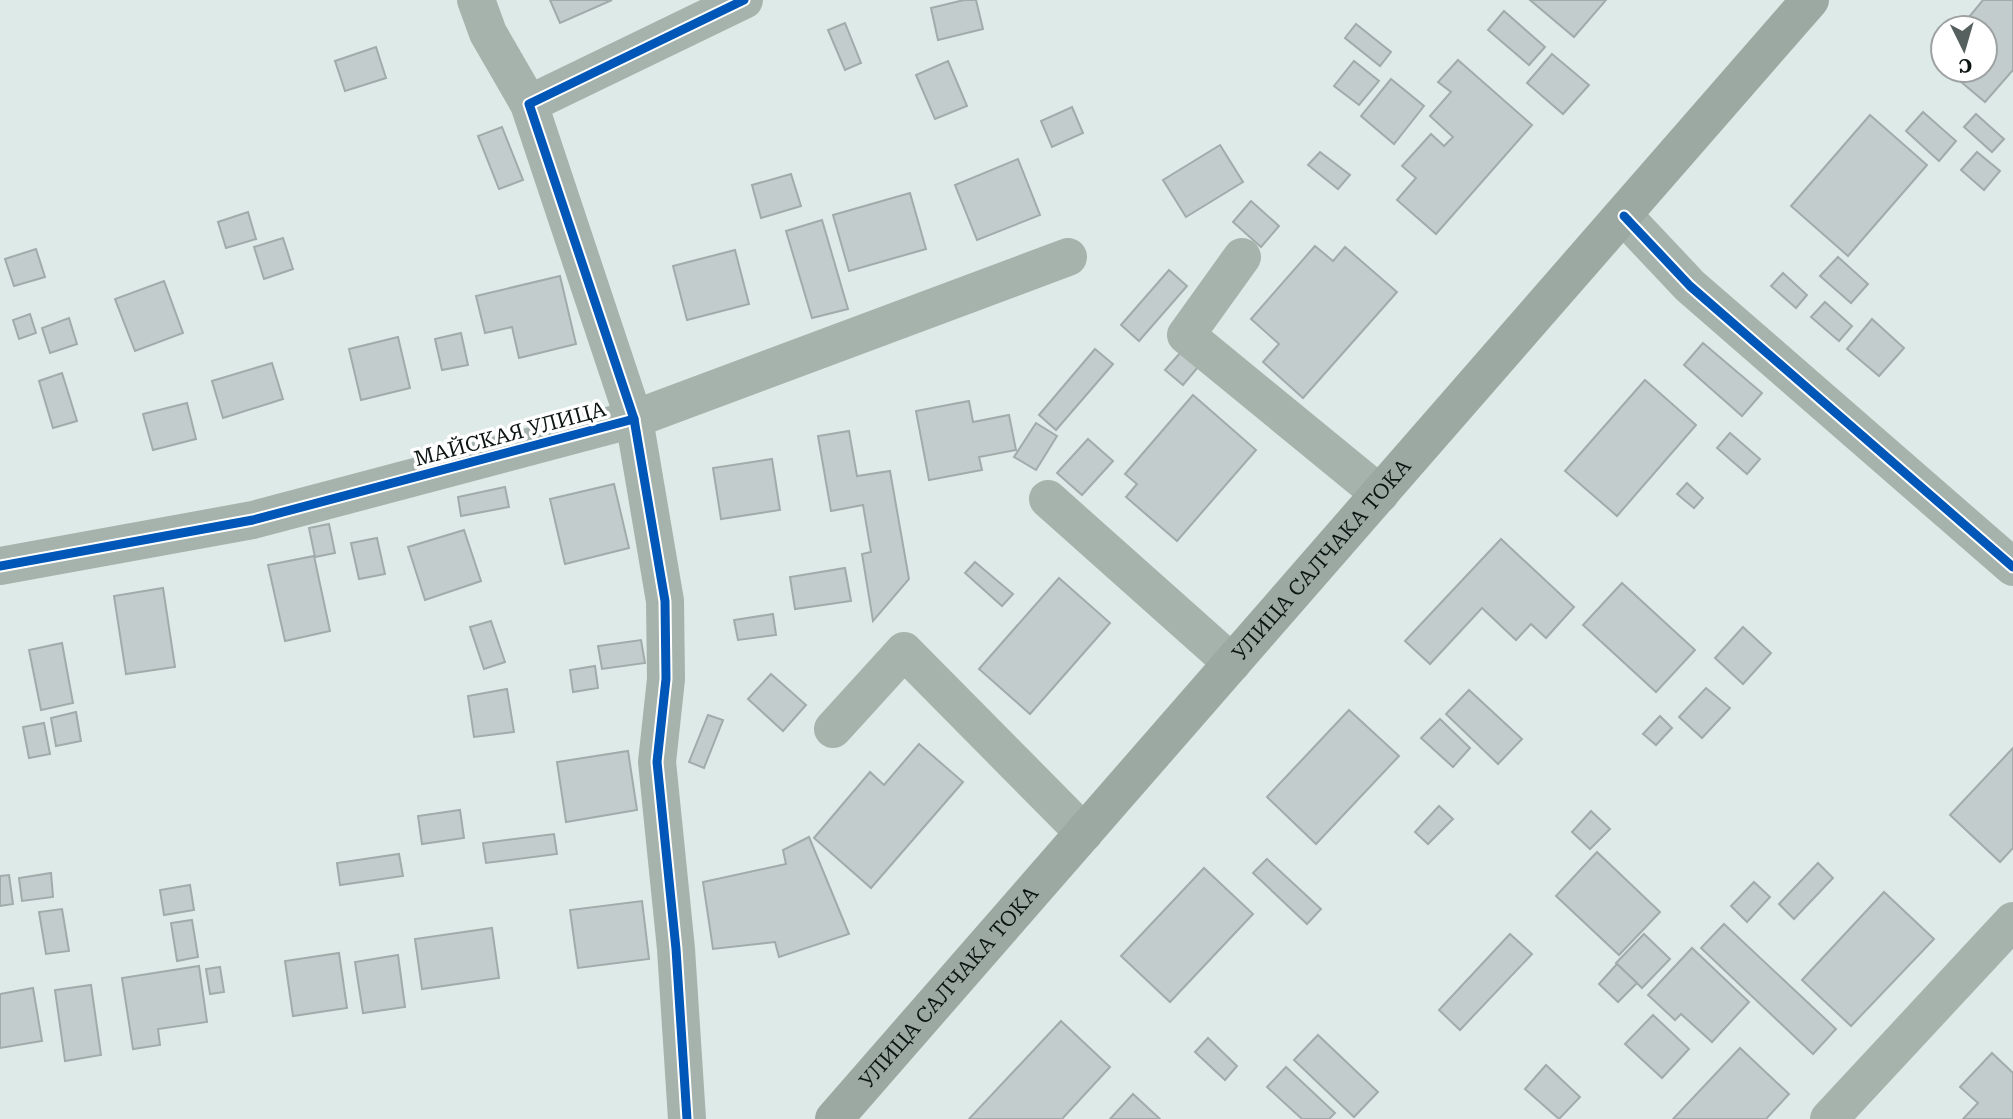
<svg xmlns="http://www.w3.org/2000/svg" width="2013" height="1119" viewBox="0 0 2013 1119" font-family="'Roboto Serif',serif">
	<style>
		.building { fill: #c2cccc; stroke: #a1abaa; stroke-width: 2 }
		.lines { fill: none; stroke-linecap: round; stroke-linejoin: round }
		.minor { stroke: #a6b3ac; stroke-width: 38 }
		.major { stroke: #9ba9a2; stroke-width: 38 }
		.cycleway-casing { stroke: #fff; stroke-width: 13 }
		.cycleway { stroke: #0057b8; stroke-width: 9 }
		.labels { text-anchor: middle; stroke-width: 7; stroke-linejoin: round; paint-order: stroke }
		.street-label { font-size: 21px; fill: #0d1514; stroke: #fff }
	</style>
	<rect width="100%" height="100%" fill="#ddeae7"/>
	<!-- building -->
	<g class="building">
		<path d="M550 0H612L560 23Z"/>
		<path d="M964 0H976L983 29 938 40 931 8Z"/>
		<path d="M1530 0H1606L1574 37Z"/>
		<path d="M1983 0H2013V70L1985 102 1947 70H1985V28H1960Z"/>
		<path d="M1504 11 1545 47 1529 65 1488 30Z"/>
		<path d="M845 23 861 63 845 70 828 30Z"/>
		<path d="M1356 24 1391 52 1380 66 1345 38Z"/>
		<path d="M376 47 386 78 345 91 335 61Z"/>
		<path d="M1552 54 1589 85 1563 114 1527 83Z"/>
		<path d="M1458 60 1532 125 1436 234 1397 200 1416 178 1402 166 1431 134 1444 146 1453 137 1430 116 1451 92 1438 82Z"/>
		<path d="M948 61 967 106 935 119 916 75Z"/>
		<path d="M1354 61 1379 81 1359 105 1334 86Z"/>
		<path d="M1391 79 1424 106 1394 144 1361 116Z"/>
		<path d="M1072 107 1083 133 1052 147 1041 121Z"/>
		<path d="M1923 112 1956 141 1939 161 1906 131Z"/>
		<path d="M1976 114 2004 139 1992 152 1964 127Z"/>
		<path d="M1870 115 1927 165 1848 256 1791 206Z"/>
		<path d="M502 127 523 180 499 189 478 136Z"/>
		<path d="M1220 145 1243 182 1186 217 1163 180Z"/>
		<path d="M1320 152 1350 175 1338 189 1308 165Z"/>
		<path d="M1977 152 2000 171 1984 190 1961 170Z"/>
		<path d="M1018 159 1040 215 977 240 955 185Z"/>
		<path d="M791 174 801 206 761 218 752 185Z"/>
		<path d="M910 193 926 249 849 271 833 215Z"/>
		<path d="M1251 201 1279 226 1261 247 1233 222Z"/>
		<path d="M248 212 256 239 226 248 218 222Z"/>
		<path d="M822 220 848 309 812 318 786 231Z"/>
		<path d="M283 238 293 269 264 279 254 247Z"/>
		<path d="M1315 246 1333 261 1345 247 1397 292 1303 398 1263 362 1279 344 1251 319Z"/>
		<path d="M36 249 45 277 14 286 5 259Z"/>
		<path d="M735 250 749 304 687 320 673 266Z"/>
		<path d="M1838 257 1868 284 1851 303 1820 276Z"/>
		<path d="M1169 270 1187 286 1139 341 1121 325Z"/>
		<path d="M1783 273 1807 295 1796 308 1771 286Z"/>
		<path d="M560 276 576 344 519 358 512 327 485 333 476 296Z"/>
		<path d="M164 281 183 333 135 351 115 299Z"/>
		<path d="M1825 302 1852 326 1839 341 1811 317Z"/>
		<path d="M30 314 36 333 19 339 13 320Z"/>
		<path d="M69 318 77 344 50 353 42 328Z"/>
		<path d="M1872 319 1904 348 1879 376 1847 349Z"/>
		<path d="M461 333 468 365 442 370 435 339Z"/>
		<path d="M398 337 410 388 361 400 349 349Z"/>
		<path d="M1703 343 1762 393 1742 416 1684 365Z"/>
		<path d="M1095 349 1113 364 1056 430 1039 415Z"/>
		<path d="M1181 352 1198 367 1183 385 1165 370Z"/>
		<path d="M272 363 283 399 223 418 212 381Z"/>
		<path d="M62 373 77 421 53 428 39 381Z"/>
		<path d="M1645 380 1696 425 1617 516 1565 471Z"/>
		<path d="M1193 395 1256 450 1177 541 1126 497 1137 484 1125 474Z"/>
		<path d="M969 401 973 422 1009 415 1016 450 979 457 982 470 929 480 916 411Z"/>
		<path d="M187 403 196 439 153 450 143 414Z"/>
		<path d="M1036 423 1057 436 1036 470 1014 457Z"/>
		<path d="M849 431 857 476 890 471 909 579 873 621 862 554 871 552 863 505 831 511 818 436Z"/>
		<path d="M1730 433 1760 459 1747 474 1717 448Z"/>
		<path d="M1088 439 1113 461 1082 495 1057 473Z"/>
		<path d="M772 459 780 510 721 519 713 468Z"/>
		<path d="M1687 483 1703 498 1694 508 1677 494Z"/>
		<path d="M614 484 629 548 565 564 550 499Z"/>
		<path d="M505 487 509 507 461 516 458 497Z"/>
		<path d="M329 524 335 553 315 557 309 528Z"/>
		<path d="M464 530 481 581 425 600 408 547Z"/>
		<path d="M377 538 385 574 359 579 351 543Z"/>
		<path d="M1501 539 1574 607 1546 638 1531 624 1516 640 1482 608 1430 664 1405 641Z"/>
		<path d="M314 556 330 631 285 641 268 565Z"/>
		<path d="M975 562 1013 594 1002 606 965 573Z"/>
		<path d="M845 568 851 601 795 609 790 577Z"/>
		<path d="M1059 578 1110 623 1030 714 979 669Z"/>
		<path d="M1622 583 1695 650 1656 692 1583 625Z"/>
		<path d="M163 588 175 667 126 674 114 596Z"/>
		<path d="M773 614 776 635 738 640 734 620Z"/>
		<path d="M491 621 505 662 484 669 470 627Z"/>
		<path d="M1743 627 1771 653 1743 684 1715 658Z"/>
		<path d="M641 640 645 663 602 669 598 646Z"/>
		<path d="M62 643 73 703 41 710 29 650Z"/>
		<path d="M595 666 598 688 573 692 570 670Z"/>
		<path d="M771 674 806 705 783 731 748 699Z"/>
		<path d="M1706 688 1730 708 1702 738 1679 717Z"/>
		<path d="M507 689 514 732 474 737 468 696Z"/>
		<path d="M1469 690 1522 739 1498 764 1446 714Z"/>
		<path d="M1349 710 1399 756 1316 844 1267 797Z"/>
		<path d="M76 712 81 741 56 746 51 718Z"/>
		<path d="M708 715 723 720 704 768 689 762Z"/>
		<path d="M1660 716 1672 728 1656 745 1643 734Z"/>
		<path d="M1440 719 1470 748 1453 767 1421 738Z"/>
		<path d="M44 723 50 754 29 758 23 727Z"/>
		<path d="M919 744 963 782 871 888 814 838 870 772 884 785Z"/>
		<path d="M2013 748V848L2000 862 1950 815Z"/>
		<path d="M628 751 637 810 566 822 557 762Z"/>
		<path d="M1439 806 1453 819 1428 844 1415 832Z"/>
		<path d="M460 810 464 838 422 844 418 816Z"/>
		<path d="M1591 811 1610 829 1590 849 1572 832Z"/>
		<path d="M554 834 557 854 486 863 483 843Z"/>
		<path d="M809 837 849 934 779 957 775 942 713 949 703 882 786 864 783 850Z"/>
		<path d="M1597 852 1660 912 1619 955 1556 896Z"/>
		<path d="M399 854 403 876 340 885 337 863Z"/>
		<path d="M1267 859 1321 909 1307 924 1253 873Z"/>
		<path d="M1818 863 1833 878 1794 919 1779 904Z"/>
		<path d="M1204 868 1253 914 1170 1002 1121 956Z"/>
		<path d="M51 873 53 897 22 901 19 878Z"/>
		<path d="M9 875 13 904 0 906V876Z"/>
		<path d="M1754 882 1770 897 1747 922 1731 906Z"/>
		<path d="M190 885 194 910 164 915 160 890Z"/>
		<path d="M1884 892 1934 939 1851 1026 1802 980Z"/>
		<path d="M642 901 649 959 578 968 570 910Z"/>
		<path d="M62 909 69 951 46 954 39 912Z"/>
		<path d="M192 920 198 957 177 961 171 923Z"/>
		<path d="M1724 924 1836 1029 1813 1054 1701 948Z"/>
		<path d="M492 928 499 978 422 989 415 939Z"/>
		<path d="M1510 934 1532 954 1460 1030 1439 1010Z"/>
		<path d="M1644 934 1670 959 1642 988 1616 963Z"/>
		<path d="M1692 948 1749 1002 1712 1042 1681 1014 1675 1020 1648 995Z"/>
		<path d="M339 953 347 1008 293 1016 285 961Z"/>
		<path d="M398 955 405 1007 363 1013 355 962Z"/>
		<path d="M1617 964 1637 983 1618 1002 1599 984Z"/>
		<path d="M199 966 207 1022 158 1029 160 1045 133 1049 122 978Z"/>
		<path d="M220 967 224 992 210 994 206 969Z"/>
		<path d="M91 985 101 1055 65 1061 55 990Z"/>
		<path d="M33 988 42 1041 0 1048V994Z"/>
		<path d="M1653 1015 1689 1049 1662 1078 1625 1044Z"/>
		<path d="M1061 1021 1110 1067 1062 1119H969Z"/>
		<path d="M1318 1035 1378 1092 1354 1117 1294 1060Z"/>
		<path d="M1208 1038 1237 1066 1225 1080 1195 1052Z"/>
		<path d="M1740 1048 1789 1094 1766 1119H1673Z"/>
		<path d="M1992 1053 2013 1073V1119H1963L1978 1103 1960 1087Z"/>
		<path d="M1546 1065 1580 1097 1559 1119 1525 1089Z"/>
		<path d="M1286 1067 1335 1113 1329 1119H1302L1267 1087Z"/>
		<path d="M1133 1094 1160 1119H1110Z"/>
	</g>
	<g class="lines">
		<!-- minor -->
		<g class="minor">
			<path d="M476 0 488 33 529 104 634 419 665 601 666 679 657 762 676 949 687 1119"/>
			<path d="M529 104 744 0"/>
			<path d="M1624 216 1690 286 2013 567"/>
			<path d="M1242 257 1186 335 1380 494"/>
			<path d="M1048 499 1232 663"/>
			<path d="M0 566 253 520 634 419 1068 257"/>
			<path d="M833 729 904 651 1084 833"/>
			<path d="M1829 1119 2013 921"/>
		</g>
		<!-- major -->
		<path class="major" id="s1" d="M834 1119 1810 0"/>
		<!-- cycleway casing -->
		<g class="cycleway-casing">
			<g id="cycleway">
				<path d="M1624 216 1690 286 2013 567"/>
				<path d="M0 566 253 520 634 419"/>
				<path d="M687 1119 676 949 657 762 666 679 665 601 634 419 529 104 744 0"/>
			</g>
		</g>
		<!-- cycleway -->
		<use href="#cycleway" class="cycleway"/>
	</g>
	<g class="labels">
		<!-- street labels -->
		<g class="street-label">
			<text transform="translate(510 434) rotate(-15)" y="7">МАЙСКАЯ УЛИЦА</text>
			<text dy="7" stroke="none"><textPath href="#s1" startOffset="742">УЛИЦА САЛЧАКА ТОКА</textPath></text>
			<text dy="7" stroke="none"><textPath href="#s1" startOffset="175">УЛИЦА САЛЧАКА ТОКА</textPath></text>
		</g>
	</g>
	<!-- north arrow -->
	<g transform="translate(1964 49) rotate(175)"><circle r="33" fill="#ffffff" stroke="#9ea1a1" stroke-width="2"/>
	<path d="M0-5L12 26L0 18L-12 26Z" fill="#56605e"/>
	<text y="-10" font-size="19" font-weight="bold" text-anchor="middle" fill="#0d1514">С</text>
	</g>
</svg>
